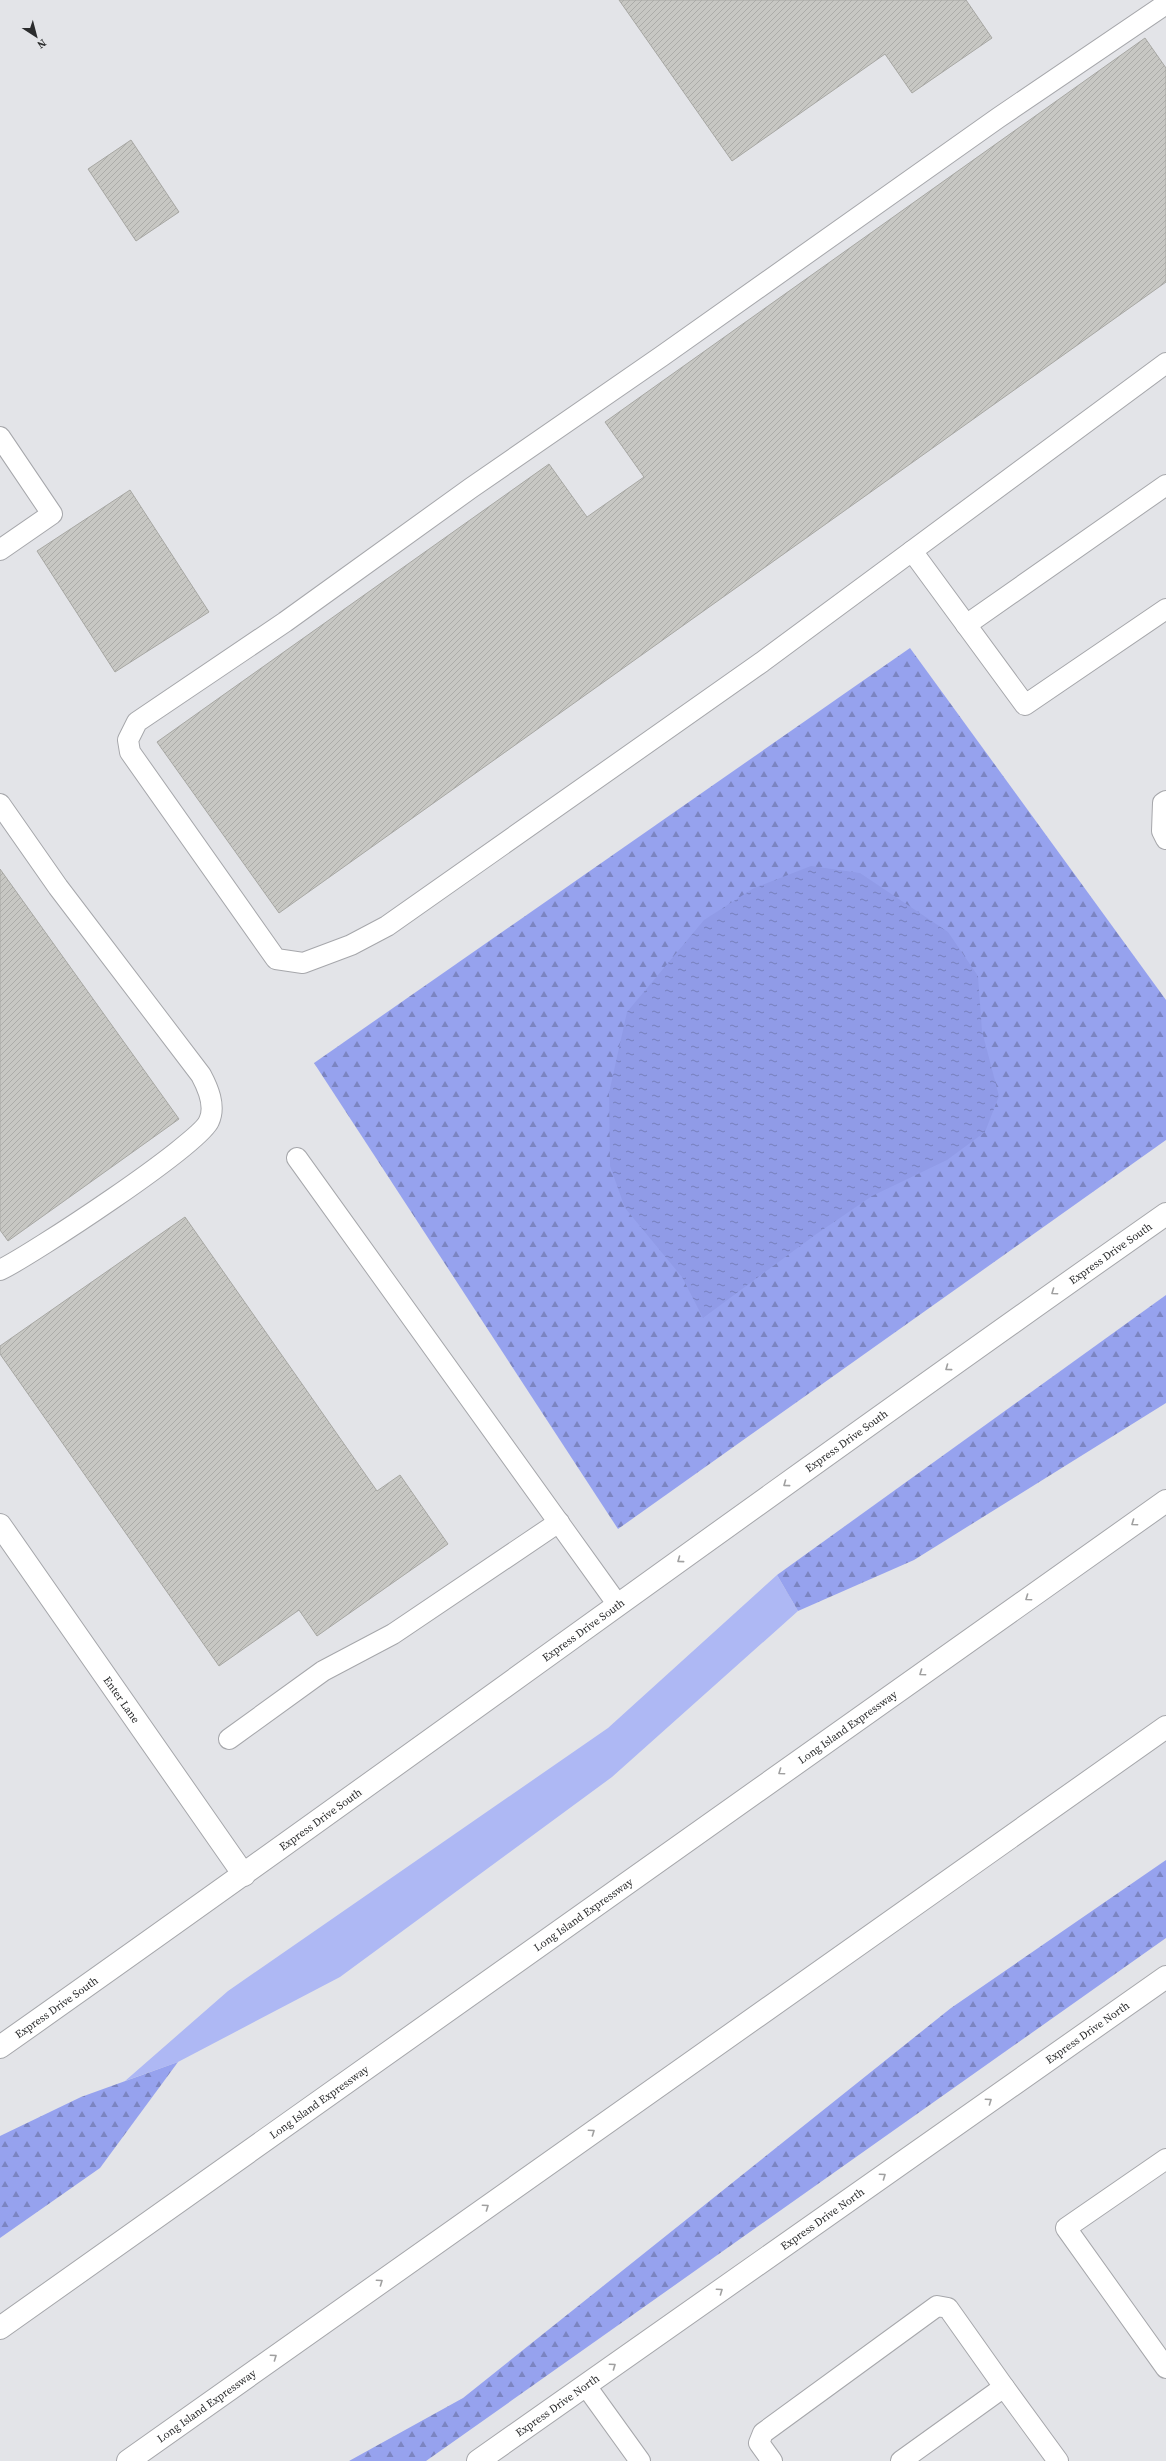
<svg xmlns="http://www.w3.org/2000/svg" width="1166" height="2461" viewBox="0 0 1166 2461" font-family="'Source Serif 4',serif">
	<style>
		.grass { fill: #aeb8f4 }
		.forest { fill: url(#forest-firs) }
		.water { fill: url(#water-ripples) }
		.building { fill: url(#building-hatch); stroke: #a7a7a3 }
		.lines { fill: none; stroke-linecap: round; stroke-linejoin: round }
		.service-casing { stroke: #a6a7ab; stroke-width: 22 }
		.minor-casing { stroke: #a6a7ab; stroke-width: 24 }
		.secondary-casing { stroke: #a6a7ab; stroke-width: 24 }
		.motorway-casing { stroke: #a6a7ab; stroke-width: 24 }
		.service { stroke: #fff; stroke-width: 20 }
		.minor { stroke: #fff; stroke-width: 22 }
		.secondary { stroke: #fff; stroke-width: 22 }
		.motorway { stroke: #fff; stroke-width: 22 }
		.oneway { stroke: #a0a0a0 }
		.labels { text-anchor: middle; stroke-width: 4; stroke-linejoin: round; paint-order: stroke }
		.street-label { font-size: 11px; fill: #2b2c2d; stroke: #e3e4e8 }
	</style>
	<defs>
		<pattern id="forest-firs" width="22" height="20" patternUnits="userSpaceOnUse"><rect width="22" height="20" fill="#96a2ee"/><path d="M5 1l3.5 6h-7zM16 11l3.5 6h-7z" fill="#7b84c1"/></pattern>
		<pattern id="water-ripples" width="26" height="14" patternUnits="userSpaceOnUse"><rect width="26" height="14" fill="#909be7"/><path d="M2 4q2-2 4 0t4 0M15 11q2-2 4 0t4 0" fill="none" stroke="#767fbc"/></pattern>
		<pattern id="building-hatch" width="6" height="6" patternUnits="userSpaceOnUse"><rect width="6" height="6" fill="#c7c7c3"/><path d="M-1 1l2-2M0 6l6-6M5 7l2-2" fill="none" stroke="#ababa8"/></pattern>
	</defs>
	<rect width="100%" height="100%" fill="#e3e4e8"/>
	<!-- grass -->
	<path class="grass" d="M777 1575 798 1611 612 1777 340 1977 178 2062 125 2081 228 1991 608 1728Z"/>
	<!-- forest -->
	<g class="forest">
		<path d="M910 648 1166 1000V1140L618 1529 314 1063Z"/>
		<path d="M1166 1295V1403L914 1560 798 1611 777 1575Z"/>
		<path d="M1166 1860V1938L426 2461H349L463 2398 951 2008Z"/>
		<path d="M178 2062 100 2168 0 2238V2136L81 2097Z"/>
	</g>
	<!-- water -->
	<path class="water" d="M811 866 860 873 948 932 978 976 982 1031 999 1096 985 1132 947 1160 872 1196 815 1235 703 1318 682 1277 625 1208 610 1166 609 1093 627 1012 704 920 754 888Z"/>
	<!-- building -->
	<g class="building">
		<path d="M619 0H966L992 38 912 93 885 54 732 161Z"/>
		<path d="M1145 38 1166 68V282L279 913 157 742 549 464 587 517 644 477 605 422Z"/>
		<path d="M131 140 179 212 136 241 88 169Z"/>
		<path d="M130 490 209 612 115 672 37 551Z"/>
		<path d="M0 869 179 1119 8 1241 0 1230Z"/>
		<path d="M185 1217 377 1491 400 1475 448 1544 317 1636 299 1610 219 1666 0 1354V1346Z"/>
	</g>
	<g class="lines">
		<!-- service casing -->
		<g class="service-casing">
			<g id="service">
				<path d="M1166 4 998 118 662 356 471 488 285 622 137 722 128 740 130 752 276 959 303 963 351 945 387 926 762 662 912 551 1025 705 1166 609"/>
				<path d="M0 437 52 514 0 550"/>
				<path d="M912 551 1166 363"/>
				<path d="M966 625 1166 485"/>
				<path d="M1166 801 1163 803 1162 831 1166 839"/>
				<path d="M0 804 58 887 201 1075C208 1088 216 1106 209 1121 200 1144 30 1256 0 1270"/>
				<path d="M297 1158 618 1605"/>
				<path d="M229 1739 323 1671 393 1634 559 1522"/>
				<path d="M1166 2159 1066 2228 1166 2368"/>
				<path d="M586 2386 640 2461"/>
				<path d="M772 2461 759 2443 763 2433 937 2306 948 2308 1004 2387"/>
				<path d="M901 2461 1004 2387 1058 2461"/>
			</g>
		</g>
		<!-- minor casing -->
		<g class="minor-casing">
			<g id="minor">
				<path id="s1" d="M0 1525 244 1875"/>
			</g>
		</g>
		<!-- secondary casing -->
		<g class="secondary-casing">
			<g id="secondary">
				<path id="s2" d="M0 2047C391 1772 775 1488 1166 1214"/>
				<path id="s3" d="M478 2461 1166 1977"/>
			</g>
		</g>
		<!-- motorway casing -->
		<g class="motorway-casing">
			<g id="motorway">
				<path id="s4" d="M0 2328 1166 1501"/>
				<path id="s5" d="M128 2461 1166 1727"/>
			</g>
		</g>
		<!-- service -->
		<use href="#service" class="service"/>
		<!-- minor -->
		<use href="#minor" class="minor"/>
		<!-- secondary -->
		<use href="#secondary" class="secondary"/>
		<!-- motorway -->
		<use href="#motorway" class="motorway"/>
	</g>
	<!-- one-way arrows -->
	<defs><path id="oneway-chevron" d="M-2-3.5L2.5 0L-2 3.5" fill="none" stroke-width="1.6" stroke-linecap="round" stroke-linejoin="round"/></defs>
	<g class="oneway">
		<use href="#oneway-chevron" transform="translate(1054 1292) rotate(145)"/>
		<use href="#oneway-chevron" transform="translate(948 1368) rotate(144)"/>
		<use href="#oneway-chevron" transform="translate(786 1484) rotate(144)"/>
		<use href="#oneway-chevron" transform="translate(1134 1523) rotate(145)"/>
		<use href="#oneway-chevron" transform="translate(680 1560) rotate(144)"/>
		<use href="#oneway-chevron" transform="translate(1028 1598) rotate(145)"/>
		<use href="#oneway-chevron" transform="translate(922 1673) rotate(145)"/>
		<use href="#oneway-chevron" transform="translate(781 1772) rotate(145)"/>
		<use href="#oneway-chevron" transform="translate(989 2101) rotate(-35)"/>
		<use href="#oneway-chevron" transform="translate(592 2132) rotate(-35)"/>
		<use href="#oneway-chevron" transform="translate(883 2176) rotate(-35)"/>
		<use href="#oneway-chevron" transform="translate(486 2207) rotate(-35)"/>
		<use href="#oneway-chevron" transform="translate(380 2282) rotate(-35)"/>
		<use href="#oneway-chevron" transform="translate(720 2291) rotate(-35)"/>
		<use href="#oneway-chevron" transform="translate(274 2357) rotate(-35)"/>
		<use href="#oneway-chevron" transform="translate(613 2366) rotate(-35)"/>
	</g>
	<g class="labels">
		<!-- street labels -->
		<g class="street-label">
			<text dy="4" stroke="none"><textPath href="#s2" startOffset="1365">Express Drive South</textPath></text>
			<text dy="4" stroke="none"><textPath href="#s2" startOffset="1041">Express Drive South</textPath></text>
			<text dy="4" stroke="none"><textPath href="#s2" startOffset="717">Express Drive South</textPath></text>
			<text dy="4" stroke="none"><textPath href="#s1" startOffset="213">Enter Lane</textPath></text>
			<text dy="4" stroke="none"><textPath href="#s4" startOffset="1039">Long Island Expressway</textPath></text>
			<text dy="4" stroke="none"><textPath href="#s2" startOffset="393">Express Drive South</textPath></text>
			<text dy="4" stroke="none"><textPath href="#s4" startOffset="715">Long Island Expressway</textPath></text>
			<text dy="4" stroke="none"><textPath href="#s2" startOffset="69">Express Drive South</textPath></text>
			<text dy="4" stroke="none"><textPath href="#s3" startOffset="745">Express Drive North</textPath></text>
			<text dy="4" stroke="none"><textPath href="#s4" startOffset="391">Long Island Expressway</textPath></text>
			<text dy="4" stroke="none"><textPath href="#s3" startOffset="421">Express Drive North</textPath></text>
			<text dy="4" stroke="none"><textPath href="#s5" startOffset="96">Long Island Expressway</textPath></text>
			<text dy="4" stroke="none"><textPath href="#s3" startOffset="97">Express Drive North</textPath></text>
		</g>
	</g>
	<!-- north arrow -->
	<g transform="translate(36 36) rotate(144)" stroke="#e3e4e8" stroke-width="3" paint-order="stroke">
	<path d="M0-3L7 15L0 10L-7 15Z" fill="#2b2c2d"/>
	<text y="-6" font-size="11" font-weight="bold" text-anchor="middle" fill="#2b2c2d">N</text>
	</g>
</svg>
